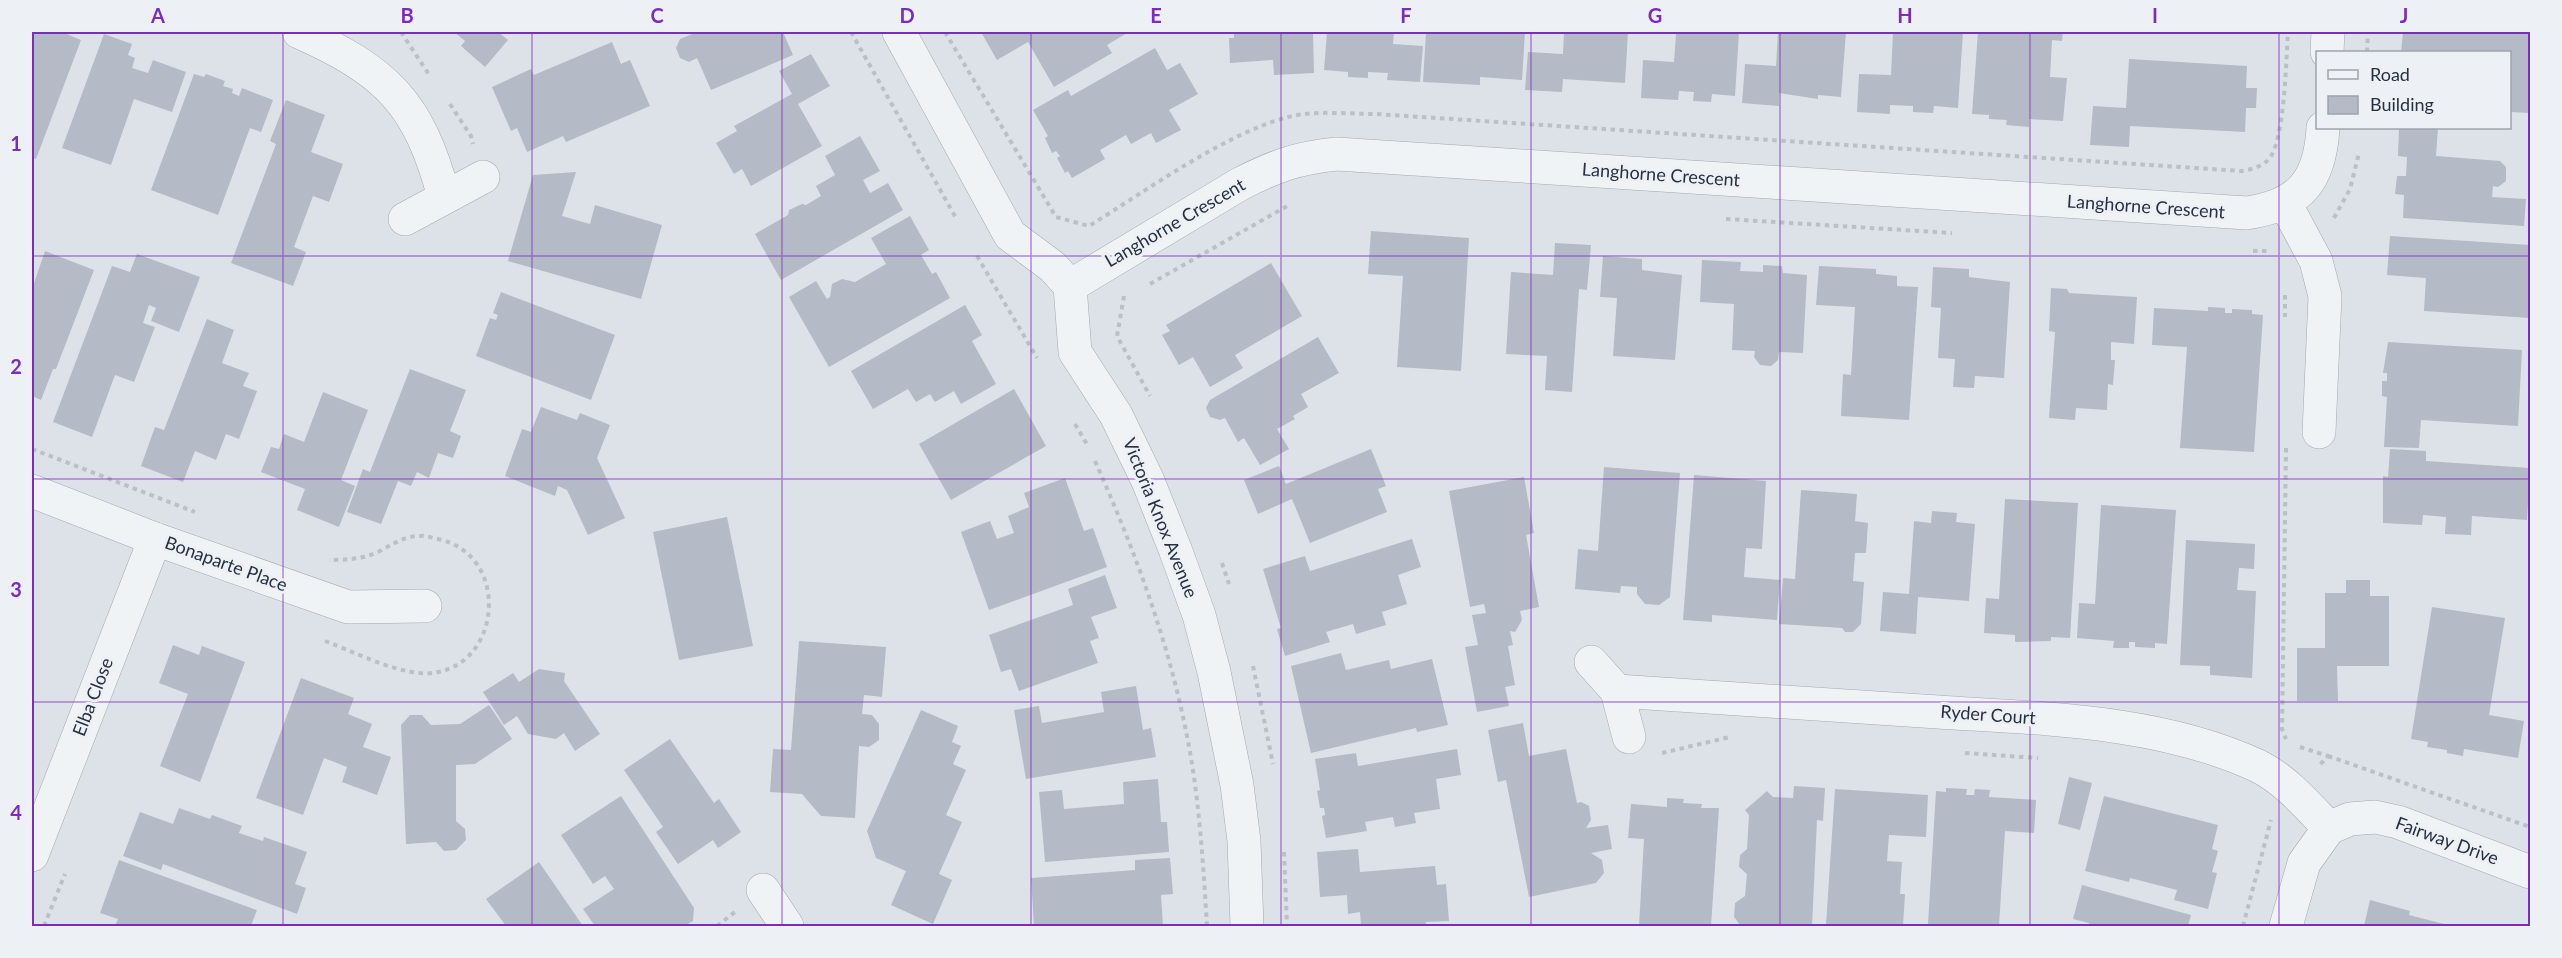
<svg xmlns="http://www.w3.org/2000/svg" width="2562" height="958" viewBox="0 0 2562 958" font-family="Lato,sans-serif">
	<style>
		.building { fill: #b4bbc6 }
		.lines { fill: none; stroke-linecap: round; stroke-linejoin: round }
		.minor-casing { stroke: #a2a9b2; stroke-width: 34 }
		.path { stroke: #bbc0c7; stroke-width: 4; stroke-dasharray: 4.5 4.5; stroke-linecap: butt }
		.minor { stroke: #f0f3f6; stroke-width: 33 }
		.grid { fill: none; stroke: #7b2cbf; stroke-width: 1.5; stroke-opacity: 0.55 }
		.labels { text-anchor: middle; stroke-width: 6; stroke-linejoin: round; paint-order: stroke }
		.street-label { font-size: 18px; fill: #253040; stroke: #edf1f6 }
		.neatline { fill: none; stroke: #7b2cbf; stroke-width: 2 }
		.grid-label { font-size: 20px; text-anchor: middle; font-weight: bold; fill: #7b2cbf }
	</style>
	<rect width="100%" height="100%" fill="#dde2e8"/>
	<!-- building -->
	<g class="building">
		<path d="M32 32H62L81 40 36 159 32 158Z"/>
		<path d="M454 32H498L508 40 485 67 461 46 465 41Z"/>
		<path d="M697 32H783L793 55 711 90 697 58 689 62 680 58 676 48 680 39Z"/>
		<path d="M981 32H1126L1127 33 1107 45 1112 53 1054 87 1028 42 997 60Z"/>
		<path d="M1234 32H1313L1314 73 1274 75 1273 60 1230 63 1229 38H1234Z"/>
		<path d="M1327 32H1394L1393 44 1423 46 1420 82 1387 80 1388 73 1368 72V78L1348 77V72L1324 70Z"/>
		<path d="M1426 32H1525L1522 80 1480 77V85L1423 82Z"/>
		<path d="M1564 32H1628L1625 83 1563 79 1562 92 1525 90 1528 52 1563 54Z"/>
		<path d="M1669 32H1739L1735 96 1712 94 1711 102 1693 101 1694 92 1679 91 1678 100 1641 98 1643 60 1674 62 1676 34Z"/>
		<path d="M1778 32H1846L1841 97 1818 95V99L1779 93V106L1742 103 1745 64 1776 66Z"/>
		<path d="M1893 32H1963L1958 108 1934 106 1933 113 1913 112V106L1890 105V114L1857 112 1859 74 1891 75Z"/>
		<path d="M1978 32H2063L2062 41 2052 40 2050 77 2067 78 2063 121 2029 119V127L2006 125 2007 120 1989 119V115L1972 114Z"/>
		<path d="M2403 32H2530V113L2510 112V52H2401Z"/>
		<path d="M104 34 132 44 128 55 135 58 132 68 148 73 153 60 186 72 172 112 134 99 111 165 62 148Z"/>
		<path d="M612 42 621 64 630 60 650 106 566 142 563 136 527 152 517 128 511 131 492 87 531 69 534 75Z"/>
		<path d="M1155 48 1167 70 1180 63 1198 94 1169 110 1181 130 1156 143 1151 133 1131 144 1126 135 1100 150 1105 159 1072 178 1068 171 1065 173 1057 158 1060 156 1056 151 1052 153 1045 138 1048 136 1033 110 1068 90 1071 96Z"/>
		<path d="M811 54 830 86 798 104 822 146 751 186 742 169 734 174 716 143 737 131 734 126 792 94 779 71Z"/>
		<path d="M2129 59 2247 66 2246 88H2257L2256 108H2246L2245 132 2130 126 2129 147 2090 145 2093 106 2126 108Z"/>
		<path d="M194 74 204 77 206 74 225 81 223 86 233 89 232 93 239 96 242 88 273 100 261 132 250 128 218 215 151 190Z"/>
		<path d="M286 100 325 115 311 152 343 164 329 202 313 196 294 247 306 252 293 286 231 263 276 144 270 141Z"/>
		<path d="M2399 128H2438L2436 156 2500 161 2506 167V181L2498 187 2493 186 2492 197 2526 199 2524 226 2403 218 2404 195 2395 194 2397 176H2406L2407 157 2398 156Z"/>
		<path d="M860 136 880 171 863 180 870 193 888 183 903 210 781 280 755 234 788 215 789 210 802 204 806 205 821 196 816 186 835 175 825 156Z"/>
		<path d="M576 172 562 216 590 224 595 205 662 225 641 299 508 261 533 175Z"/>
		<path d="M910 216 929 250 921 255 932 274 936 272 950 298 829 367 789 297 816 281 827 299 830 297 832 284 842 279 855 282 886 264 871 238Z"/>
		<path d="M1371 231 1469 238 1461 371 1397 367 1403 276 1368 274Z"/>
		<path d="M2390 236 2530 245V318L2424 311 2426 278 2387 275Z"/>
		<path d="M1555 243 1591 245 1587 290 1579 289 1572 392 1545 390 1547 356 1506 354 1511 272 1553 275Z"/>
		<path d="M45 251 94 270 56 369H53L41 400 32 396V282L34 283Z"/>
		<path d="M137 254 200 277 179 332 151 321 156 308 149 305 143 323 155 327 134 382 115 375 92 437 53 422 112 266 130 272Z"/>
		<path d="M1603 256 1642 259V270L1682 275 1675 360 1613 356 1617 298 1600 297Z"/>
		<path d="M1702 260 1741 262 1740 271 1763 272V265L1782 266 1783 273 1807 275 1803 353 1779 352 1778 360 1771 366 1760 365 1754 357 1755 351 1732 350 1734 304 1700 302Z"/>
		<path d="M1271 263 1302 316 1235 355 1243 368 1210 387 1193 357 1179 365 1162 335 1170 331 1166 325Z"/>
		<path d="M1819 266 1876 269V274L1897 276V286L1918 287 1909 420 1841 416 1843 374 1851 375 1855 307 1816 305Z"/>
		<path d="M1933 267 1969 269V277L2010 282 2004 378 1975 376 1974 388 1953 387 1955 359 1938 358 1941 308 1931 307Z"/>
		<path d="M2051 288 2067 289 2069 293 2137 297 2134 344 2111 342V360H2115L2113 385 2108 384 2107 410 2076 408 2075 420 2049 418 2055 332 2049 331Z"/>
		<path d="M501 292 615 335 591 400 476 356 490 318 496 320 498 315 493 313Z"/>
		<path d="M965 305 982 335 972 341 996 384 961 404 954 391 935 402 930 394 916 402 908 389 873 409 851 371Z"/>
		<path d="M2208 307 2225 308V313H2232V309L2252 310V314L2263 315 2254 452 2180 448 2187 347 2152 345 2154 308 2208 311Z"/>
		<path d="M207 319 234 330 222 363 249 373 243 386 257 391 239 439 226 434 216 460 195 451 183 482 141 466 155 427 164 430Z"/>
		<path d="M1318 337 1339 373 1301 394 1308 407 1293 416 1295 419 1277 429 1289 449 1260 465 1244 438 1238 442 1225 418 1220 420 1210 417 1206 408 1210 400Z"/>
		<path d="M2388 342 2522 350 2518 426 2421 420 2419 448 2384 447 2387 397 2382 396V381H2387V373H2383Z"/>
		<path d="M410 369 466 390 450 431 461 436 453 458 438 453 429 478 417 472 411 486 398 481 381 524 347 512 363 469 370 472Z"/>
		<path d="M1014 389 1046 446 951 500 919 444Z"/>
		<path d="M323 392 368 410 341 480 355 486 339 527 297 510 305 489 261 472 271 447 279 449 284 434 304 442Z"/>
		<path d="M541 407 577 420 580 413 610 425 597 458 625 518 588 535 567 490 558 486 555 496 505 476 522 429 531 432Z"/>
		<path d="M1371 449 1386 486 1378 489 1387 512 1310 543 1292 499 1258 514 1244 480 1279 466 1286 484Z"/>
		<path d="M2390 449 2426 451V461L2530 468 2527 520 2472 516 2471 535 2445 534 2446 517 2423 515 2422 525 2383 523V476L2388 477Z"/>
		<path d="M1604 467 1680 473 1670 597 1659 605 1645 604 1637 594V587L1621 586 1620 593 1575 589 1578 549 1598 551Z"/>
		<path d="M1694 475 1766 481 1762 549 1746 548 1744 577 1780 580 1777 620 1712 615V622L1683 620Z"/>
		<path d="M1524 477 1534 533 1526 535 1539 607 1520 611 1522 620 1515 632 1510 631 1513 645 1508 646 1515 685 1505 687 1509 706 1477 712 1465 647 1478 645 1472 615 1486 613 1484 604 1470 607 1449 491Z"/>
		<path d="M1065 478 1084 531 1093 528 1107 567 989 610 961 532 990 521 997 539 1014 533 1008 516 1029 507 1024 493Z"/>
		<path d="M1801 490 1857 494 1855 521 1868 523 1866 553H1855L1853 581 1864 582 1861 624 1853 632H1845L1842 628 1779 624 1783 578 1795 579Z"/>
		<path d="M2005 499 2078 503 2070 638 2051 637V641L2015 642V635L1984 633 1986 598 1999 599Z"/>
		<path d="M2101 505 2176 510 2167 644 2155 643V648L2135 647V642H2129V648H2113L2114 641 2077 638 2079 603 2095 604Z"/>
		<path d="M1932 511 1957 513 1956 522 1975 524 1969 601 1918 597 1916 634 1880 631 1883 592 1909 594 1914 521 1931 523Z"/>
		<path d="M727 517 753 646 679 660 653 532Z"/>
		<path d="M1412 539 1421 567 1398 575 1407 604 1382 612 1386 625 1356 634 1353 624 1326 632 1330 642 1285 656 1277 629 1281 628 1263 569 1305 556 1310 571Z"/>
		<path d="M2186 540 2255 544 2254 569 2239 568 2237 590 2256 591 2252 678 2210 675V666L2180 665Z"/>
		<path d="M1105 575 1117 608 1091 617 1099 638 1090 641 1098 663 1019 691 1011 669 1001 672 989 635 1073 605 1068 589Z"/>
		<path d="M2346 580H2370V596H2389V666H2337L2338 701H2297V648H2325V593H2346Z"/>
		<path d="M2432 607 2505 618 2489 715 2524 721 2518 758 2464 749 2463 756 2447 753V750L2427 747 2428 742 2411 739Z"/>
		<path d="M799 641 886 647 882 697 864 695 862 714 872 715 879 724V740L869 747 859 746 855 818 821 816 802 794 770 792 773 749 791 750Z"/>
		<path d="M173 645 199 655 202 646 245 662 200 782 160 766 188 694 159 683Z"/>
		<path d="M1341 653 1346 670 1389 660 1391 669 1432 659 1448 725 1417 732 1416 728 1311 753 1291 666Z"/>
		<path d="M539 669 565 673 564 681 600 734 575 751 564 733 556 739 528 734 517 716 504 725 483 692 513 673 519 682Z"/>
		<path d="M301 678 354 698 348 714 372 724 363 747 391 757 377 795 342 782 347 767 324 758 303 815 256 798Z"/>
		<path d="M1136 686 1143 730 1151 728 1156 757 1026 779 1014 710 1039 706 1042 723 1104 712 1101 692Z"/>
		<path d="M489 705 512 739 475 764 456 765V821L465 829 466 840 456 850 444 851 436 842 406 844 401 725 410 715H422L431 725 460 724Z"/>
		<path d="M921 710 958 726 952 742 961 746 953 764 966 770 946 815 962 822 939 874 952 880 933 924 891 905 906 871 876 858 867 831Z"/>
		<path d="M1523 723 1529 756 1566 749 1577 803 1581 802 1589 806 1591 820 1586 828 1608 825 1612 849 1591 853 1602 860 1604 873 1596 883 1529 897 1506 780 1498 782 1488 730Z"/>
		<path d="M670 739 714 803 719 799 741 832 718 848 713 840 678 864 656 832 663 827 624 770Z"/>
		<path d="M1457 749 1461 775 1436 779 1440 809 1414 813 1416 823 1395 827 1393 817 1365 822 1367 831 1326 838 1322 816 1325 815 1324 808H1320L1317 791 1320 790 1315 759 1356 753 1358 766Z"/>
		<path d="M2069 777 2092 783 2080 830 2058 824Z"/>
		<path d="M1158 779 1161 822H1167L1169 852 1045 862 1039 792 1062 790 1064 809 1124 804 1123 782Z"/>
		<path d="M1794 786 1825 788 1823 821 1817 820 1812 926H1741L1734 917 1735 903 1745 896 1747 874 1739 867 1740 855 1747 849 1749 815 1745 810 1767 791 1773 797 1793 798Z"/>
		<path d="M1946 788 1967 789 1966 795H1974L1975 789 1990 790 1989 797 2036 800 2034 833 2005 831 1999 926 1928 924 1936 791 1946 792Z"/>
		<path d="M1835 789 1928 795 1926 837 1889 835 1887 861 1902 862 1900 894H1905L1903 926 1826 925Z"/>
		<path d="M621 796 694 908 693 921 684 926H595L583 909 614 889 605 876 593 884 561 835Z"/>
		<path d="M2104 796 2218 825 2212 849 2218 851 2212 872 2217 873 2208 909 2174 900 2177 890 2130 878 2129 882 2085 871Z"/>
		<path d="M1667 798 1684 799 1683 803 1702 804 1701 808H1719L1711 926H1639L1644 839 1628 838 1631 804 1667 807Z"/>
		<path d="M179 808 210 819 212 815 242 826 239 833 263 841 264 837 307 852 295 884 306 888 297 914 163 864 161 870 123 856 140 812 173 824Z"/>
		<path d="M1358 849 1360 872 1435 866 1437 885 1446 884 1449 921 1426 922V926H1361L1360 912 1348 914 1347 895 1320 897 1317 852Z"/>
		<path d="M1170 858 1173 894 1161 895 1163 926H1034L1031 878 1135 870V860Z"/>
		<path d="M119 860 257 910 251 926H115L118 919 100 913Z"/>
		<path d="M539 862 583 926H506L486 899Z"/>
		<path d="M2082 885 2191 915 2188 926H2088L2089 923 2073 919Z"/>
		<path d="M2370 900 2410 911 2409 915 2452 926H2364Z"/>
	</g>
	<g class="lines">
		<!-- minor casing -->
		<g class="minor-casing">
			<g id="minor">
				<path d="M299 32C387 71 419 103 444 197"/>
				<path d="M899 32 1010 235 1053 267 1070 286 1075 352 1116 415 1148 481 1175 549 1199 615 1214 672 1237 785 1244 841 1247 926"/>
				<path d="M2327 52 2328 32"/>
				<path d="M2285 203 2316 261 2325 296 2319 432"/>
				<path d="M405 219 483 177"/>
				<path d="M1070 286 1240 184C1275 166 1297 158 1337 154L2247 213C2301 205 2320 180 2323 128"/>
				<path d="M32 491 155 539 348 607 425 606"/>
				<path d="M1591 662 1617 691 1629 737"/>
				<path d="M1617 691C1724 698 1831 705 1938 712 2046 719 2158 720 2258 766 2286 780 2308 806 2329 828"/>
				<path d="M32 855 155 539"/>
				<path d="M763 890 787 926"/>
				<path d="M2286 926 2304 863 2329 828 2350 819 2375 817 2398 822 2530 872"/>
			</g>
		</g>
		<!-- path -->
		<g class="path">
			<path d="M401 32 430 76"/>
			<path d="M851 32 956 218"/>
			<path d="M945 32 1056 217 1089 226C1146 191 1224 134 1288 117 1316 110 1347 114 1376 114L2241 171C2250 170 2260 167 2267 161 2285 146 2286 58 2288 32"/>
			<path d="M2367 52 2368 32"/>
			<path d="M450 104 471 136 473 144"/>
			<path d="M2334 218 2350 189 2359 153"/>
			<path d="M1726 219 1952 233"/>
			<path d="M2253 251H2269"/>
			<path d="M977 256 1037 358"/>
			<path d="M1150 284 1289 205"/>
			<path d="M2285 295V317"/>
			<path d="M1124 296 1117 336 1150 396"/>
			<path d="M1075 424 1088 446"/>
			<path d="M2286 448 2282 729 2286 739"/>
			<path d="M32 449 195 512"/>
			<path d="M1095 461C1140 562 1178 667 1194 777 1201 827 1204 877 1207 926"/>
			<path d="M1222 563 1229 584"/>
			<path d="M325 641C355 652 388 670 420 673 500 679 516 556 438 539 432 538 426 535 420 536 403 536 392 545 378 552 362 559 346 560 329 560"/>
			<path d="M1253 666 1273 764"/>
			<path d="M2300 747 2328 756 2318 767"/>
			<path d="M1662 753 1730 737"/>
			<path d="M1965 753 2038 758"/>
			<path d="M2328 756 2530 827"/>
			<path d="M1284 852 1287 926"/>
			<path d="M44 926 65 874"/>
			<path d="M717 926 735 912"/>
			<path d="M2243 926 2271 820"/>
		</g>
		<!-- minor -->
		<use href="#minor" class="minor"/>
	</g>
	<!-- grid -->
	<path class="grid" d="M283 32V926M532 32V926M782 32V926M1031 32V926M1281 32V926M1531 32V926M1780 32V926M2030 32V926M2279 32V926M32 256H2530M32 479H2530M32 702H2530"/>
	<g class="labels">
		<!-- street labels -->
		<g class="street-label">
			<text transform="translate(1661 175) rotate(4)" y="6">Langhorne Crescent</text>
			<text transform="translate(2146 207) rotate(4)" y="6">Langhorne Crescent</text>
			<text transform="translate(1175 223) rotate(-30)" y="6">Langhorne Crescent</text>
			<text transform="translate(1160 518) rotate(68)" y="6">Victoria Knox Avenue</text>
			<text transform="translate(226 564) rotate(20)" y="6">Bonaparte Place</text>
			<text transform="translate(93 697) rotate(-69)" y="6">Elba Close</text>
			<text transform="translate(1988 715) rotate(4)" y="6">Ryder Court</text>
			<text transform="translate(2447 841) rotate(20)" y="6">Fairway Drive</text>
		</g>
	</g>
	<!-- border -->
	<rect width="2562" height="958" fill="none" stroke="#edf1f6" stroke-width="66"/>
	<!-- legend -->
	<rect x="2316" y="51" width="195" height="78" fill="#edf1f6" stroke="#9da4ad" stroke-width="1.5"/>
	<rect x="2328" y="70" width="30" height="9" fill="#f0f3f6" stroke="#9da4ad" stroke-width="1.5"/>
	<text x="2370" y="81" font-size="18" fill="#253040">Road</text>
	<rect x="2328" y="96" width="30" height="18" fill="#b4bbc6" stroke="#9da4ad" stroke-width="1.5"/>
	<text x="2370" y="111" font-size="18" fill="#253040">Building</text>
	<rect x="33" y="33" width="2496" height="892" class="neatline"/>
	<g class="grid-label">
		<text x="158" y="23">A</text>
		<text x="407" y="23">B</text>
		<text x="657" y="23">C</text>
		<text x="907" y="23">D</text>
		<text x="1156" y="23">E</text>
		<text x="1406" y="23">F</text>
		<text x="1655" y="23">G</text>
		<text x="1905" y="23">H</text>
		<text x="2155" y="23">I</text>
		<text x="2404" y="23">J</text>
		<text x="16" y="151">1</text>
		<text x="16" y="374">2</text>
		<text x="16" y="597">3</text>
		<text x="16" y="820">4</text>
	</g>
</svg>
